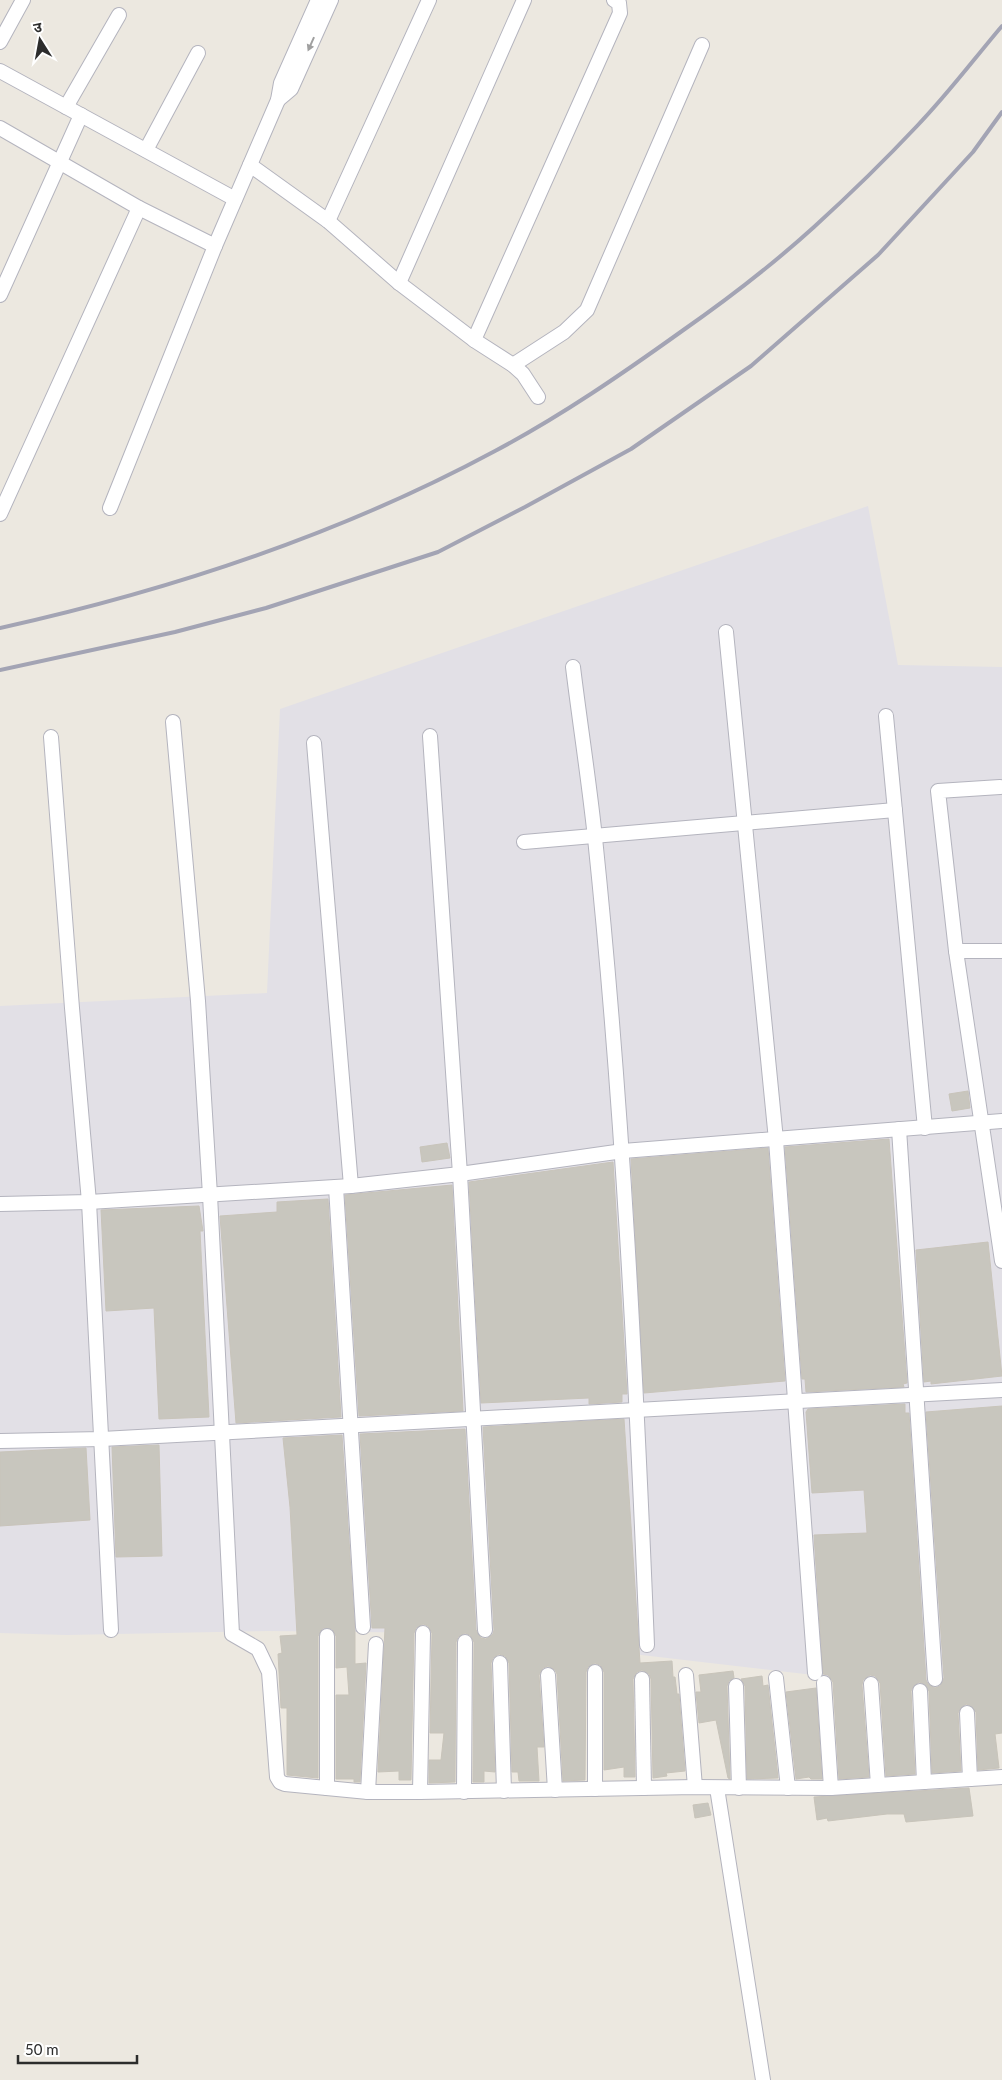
<svg xmlns="http://www.w3.org/2000/svg" width="1002" height="2080" viewBox="0 0 1002 2080" font-family="Lato,'Noto Sans Devanagari',sans-serif">
	<style>
		.industrial { fill: #e2e0e6 }
		.building { fill: #c8c6be; stroke: #c8c4ba }
		.lines { fill: none; stroke-linecap: round; stroke-linejoin: round }
		.minor-casing { stroke: #b4b4be; stroke-width: 16 }
		.minor { stroke: #fff; stroke-width: 14 }
		.rail { stroke: #a3a4b4; stroke-width: 4 }
		.oneway { fill: #a0a0a0 }
	</style>
	<rect width="100%" height="100%" fill="#ece8e0"/>
	<!-- industrial -->
	<path class="industrial" d="M868 506 898 665 1002 667V1686L856 1680 451 1633 269 1631 66 1635 0 1633V1006L267 993 280 709Z"/>
	<!-- building -->
	<g class="building">
		<path d="M968 1091 970 1108 952 1111 949 1094Z"/>
		<path d="M889 1139 907 1383 903 1384 904 1387 806 1392 805 1379H802L785 1147Z"/>
		<path d="M447 1143 450 1158 422 1162 420 1147Z"/>
		<path d="M768 1148 785 1381 644 1393 631 1159Z"/>
		<path d="M613 1162 627 1394H622V1402L589 1404V1398L481 1403 469 1182Z"/>
		<path d="M452 1185 463 1411 359 1416 345 1195Z"/>
		<path d="M328 1199 341 1417 236 1423 220 1216 277 1212V1202Z"/>
		<path d="M199 1206 203 1231H200L209 1417 159 1419 154 1308 106 1311 101 1210Z"/>
		<path d="M988 1242 1002 1376 931 1384V1381L924 1382 916 1250Z"/>
		<path d="M905 1404V1413H909L926 1680 928 1684 935 1688 940 1686 944 1678 926 1412 1002 1406V1733L995 1734 999 1768 978 1770 976 1712 971 1706 966 1704 960 1709 958 1713 961 1771 932 1773 929 1691 924 1684 919 1682 913 1687 911 1691 915 1774 886 1776 880 1683 875 1676 870 1675 863 1680 862 1685 869 1777 839 1779 833 1682 828 1675 823 1674 814 1535 867 1533 864 1490 812 1493 806 1412 808 1409Z"/>
		<path d="M624 1419 640 1663 672 1661 673 1677H675L677 1694H679L685 1771 666 1773 667 1776 653 1778 651 1679 649 1674 642 1670 637 1672 633 1679 635 1777H624V1767L604 1770V1672L600 1665 595 1663 588 1667 586 1672 585 1780 563 1781 557 1674 555 1670 548 1666 543 1668 539 1675 544 1747H537L539 1781H519L518 1772H512L509 1663 505 1656 499 1654 493 1658 491 1663 495 1772 484 1771V1782H473L474 1642 470 1635 465 1633 458 1637 456 1642 455 1782 429 1783V1760H441L444 1733H430L432 1633 428 1626 423 1624 416 1628 414 1633 411 1780H399V1771L378 1772 385 1628H372L360 1434 465 1429 476 1630 481 1638 486 1639 493 1634 494 1630 483 1427Z"/>
		<path d="M342 1435 355 1631V1664L366 1663 360 1782H354V1779H336V1695H349L347 1667 336 1668V1636L332 1629 323 1628 318 1636V1778L287 1775V1708H281L278 1654 282 1653 280 1636 297 1635 290 1507 283 1438Z"/>
		<path d="M159 1445 162 1556 116 1557 112 1447Z"/>
		<path d="M86 1448 90 1520 0 1526V1452Z"/>
		<path d="M733 1671 734 1678 729 1681 727 1686 730 1779 728 1778 716 1720 699 1723 696 1692H701L699 1675Z"/>
		<path d="M762 1676 763 1686 768 1685 778 1778 747 1779 745 1686 741 1679Z"/>
		<path d="M816 1688 822 1779H811L809 1777 796 1779 786 1692Z"/>
		<path d="M969 1788 973 1816 906 1822 904 1814H887L828 1821 827 1818 817 1820 814 1797Z"/>
		<path d="M708 1803 711 1815 695 1818 693 1805Z"/>
	</g>
	<g class="lines">
		<!-- minor casing -->
		<g class="minor-casing">
			<g id="minor">
				<path d="M0 42 23 0"/>
				<path d="M0 71 235 199"/>
				<path d="M278 100 291 89 331 0"/>
				<path d="M66 107 119 15"/>
				<path d="M0 128 139 208 215 246 278 100 281 83 318 0"/>
				<path d="M146 150 198 53"/>
				<path d="M250 165 328 221 399 283 474 340 513 365 523 374 538 397"/>
				<path d="M328 221 429 0"/>
				<path d="M399 283 524 0"/>
				<path d="M0 295 81 115"/>
				<path d="M474 340 620 13 619 3 614 0"/>
				<path d="M513 365 564 332 587 310 702 45"/>
				<path d="M110 508 215 246"/>
				<path d="M0 514 139 208"/>
				<path d="M726 632 776 1140 815 1673"/>
				<path d="M573 667C580 724 589 781 595 838 623 1106 636 1376 647 1645"/>
				<path d="M886 716 925 1128"/>
				<path d="M173 722 198 1001 210 1195 232 1634 258 1649 269 1672 277 1777 280 1782 285 1784 368 1792H420L695 1787 831 1788 1002 1777"/>
				<path d="M430 736 460 1174 485 1630"/>
				<path d="M51 737 72 1008 89 1202 111 1630"/>
				<path d="M314 743 351 1186"/>
				<path d="M1000 787 938 791 956 951 1002 1261"/>
				<path d="M524 842 895 810"/>
				<path d="M956 951H1002"/>
				<path d="M899 1129 935 1679"/>
				<path d="M336 1187 363 1627"/>
				<path d="M0 1204 89 1202 351 1186 460 1174 623 1151 1002 1121"/>
				<path d="M0 1441 102 1439 1002 1390"/>
				<path d="M327 1636V1788"/>
				<path d="M500 1663 504 1791"/>
				<path d="M595 1672V1789"/>
				<path d="M548 1675 555 1790"/>
				<path d="M686 1675 695 1787"/>
				<path d="M776 1678 788 1788"/>
				<path d="M642 1679 644 1788"/>
				<path d="M824 1683 831 1788"/>
				<path d="M871 1684 878 1785"/>
				<path d="M736 1686 739 1788"/>
				<path d="M920 1691 924 1782"/>
				<path d="M967 1713 970 1779"/>
				<path d="M717 1788 763 2080"/>
				<path d="M368 1792 376 1644"/>
				<path d="M420 1792 423 1633"/>
				<path d="M464 1792 465 1642"/>
			</g>
		</g>
		<!-- minor -->
		<use href="#minor" class="minor"/>
		<!-- rail -->
		<g class="rail">
			<path d="M0 628C171 590 341 534 495 451 561 416 622 374 682 331 728 299 772 265 814 227 848 196 885 160 917 126 947 95 974 59 1002 26"/>
			<path d="M0 670 175 632 266 608 438 552 525 507 631 449 751 366 878 255 973 152 1002 112"/>
		</g>
	</g>
	<!-- one-way arrows -->
	<defs><path id="oneway-solid" d="M-6-.8H1V-3.2L6.5 0L1 3.2V.8H-6Z" transform="scale(1.25)"/></defs>
	<use class="oneway" href="#oneway-solid" transform="translate(311 44) rotate(114)"/>
	<!-- north arrow -->
	<g transform="translate(40 40) rotate(349)" stroke="#ffffff" stroke-width="4" paint-order="stroke">
	<path d="M0-4L9 19L0 12L-9 19Z" fill="#2c2c2c"/>
	<text y="-8" font-size="14" font-weight="bold" text-anchor="middle" fill="#2c2c2c">उ</text>
	</g>
	<!-- scale -->
	<path d="M18 2055v8h119v-8" fill="none" stroke="#2c2c2c" stroke-width="2.5"/>
	<text x="25" y="2055" font-size="15" fill="#2c2c2c" stroke="#ffffff" stroke-width="4" paint-order="stroke">50 m</text>
</svg>
